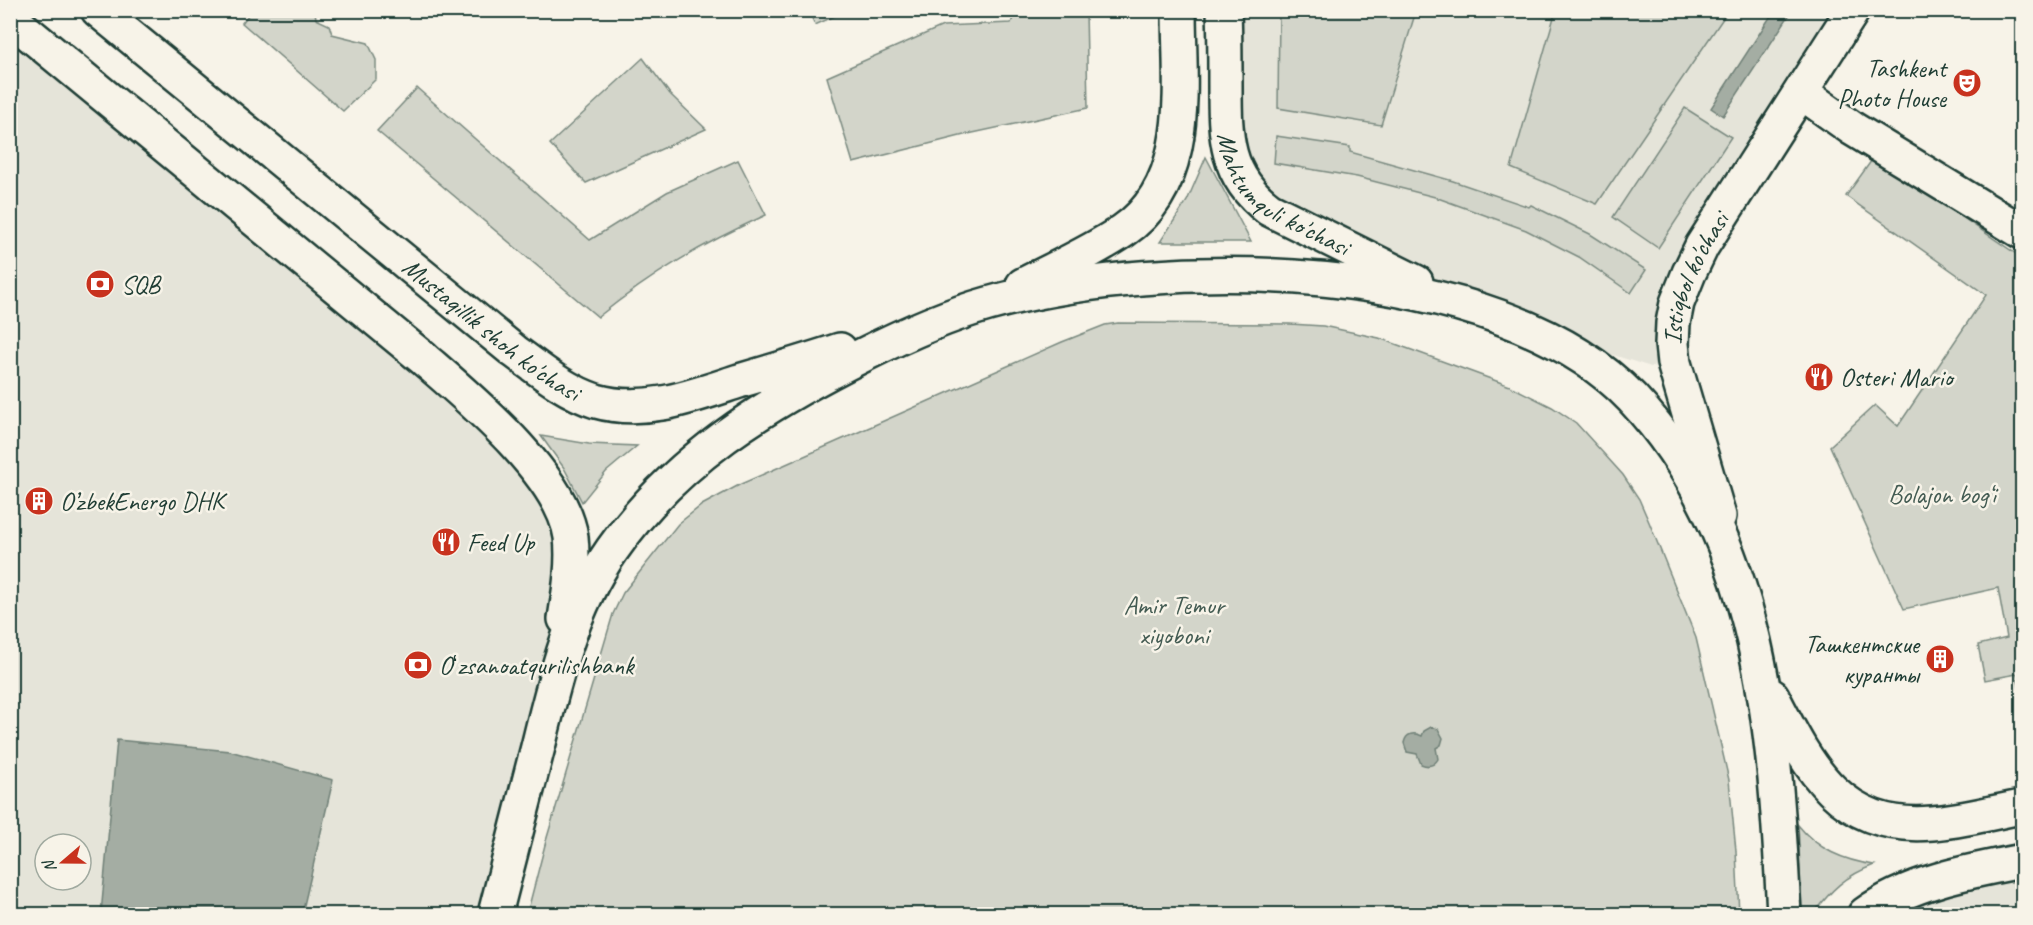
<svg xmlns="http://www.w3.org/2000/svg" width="2033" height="925" viewBox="0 0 2033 925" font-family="Caveat,sans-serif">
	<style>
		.built { fill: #e5e4d9; fill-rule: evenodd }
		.green { fill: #d3d5ca; stroke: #79897f; stroke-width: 1.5 }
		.water { fill: #a4ada3; stroke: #6f8077; stroke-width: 1.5 }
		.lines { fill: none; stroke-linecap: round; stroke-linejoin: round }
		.minor-casing { stroke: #1f3d34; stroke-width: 38 }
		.major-casing { stroke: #1f3d34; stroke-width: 38 }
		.minor { stroke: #f7f3e8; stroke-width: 33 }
		.major { stroke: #f7f3e8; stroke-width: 33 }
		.labels { text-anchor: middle; stroke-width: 5; stroke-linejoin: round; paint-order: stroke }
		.poi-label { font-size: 26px; fill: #1f3d34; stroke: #f7f3e8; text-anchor: start }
		.street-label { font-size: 26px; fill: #1f3d34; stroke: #f7f3e8 }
		.park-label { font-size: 26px; fill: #435b52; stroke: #f7f3e8 }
	</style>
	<rect width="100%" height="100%" fill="#f7f3e8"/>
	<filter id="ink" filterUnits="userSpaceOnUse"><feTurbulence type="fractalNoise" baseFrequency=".0167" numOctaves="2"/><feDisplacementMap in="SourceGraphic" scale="12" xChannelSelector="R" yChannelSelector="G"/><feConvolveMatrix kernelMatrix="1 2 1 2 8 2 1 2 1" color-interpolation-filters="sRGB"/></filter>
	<g filter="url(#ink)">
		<!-- built -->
		<g class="built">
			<path d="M1224 11H1853L1702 246 1674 363 1651 367 1535 330 1509 320 1251 193Z"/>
			<path d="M11 18 530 462 571 572 480 914H11ZM45 844H81V880H45Z"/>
			<path d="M2022 861V914H1865Z"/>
		</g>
		<!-- green -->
		<g class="green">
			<path d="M252 10 315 11 316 19 329 25 332 34 368 43 376 60V79L343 111 242 23Z"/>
			<path d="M1556 10 1728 11 1597 204 1511 168Z"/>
			<path d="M809 11V10L846 11 815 25Z"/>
			<path d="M1017 11H1086L1088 108 968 134 853 163 827 77 943 26 1011 23Z"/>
			<path d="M1279 11H1416L1381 125 1278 108Z"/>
			<path d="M643 58 670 94 706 129 586 183 550 144Z"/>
			<path d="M417 88 590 240 667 192 738 160 766 215C702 244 653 273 598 317L377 131Z"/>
			<path d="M1685 108 1731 137 1658 248 1613 217Z"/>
			<path d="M1276 136 1350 147V152L1453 181 1529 207 1531 205 1590 234 1646 270 1631 293 1579 257 1526 230 1435 197 1357 177 1274 163Z"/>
			<path d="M1206 157 1251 242H1160L1187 201Z"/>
			<path d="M1874 157 2022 258V703L2017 674 1985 680 1978 645 2007 638 1998 588 1904 609 1830 446 1875 405 1898 426 1986 295 1846 196Z"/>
			<path d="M1118 323 1290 324 1323 326 1379 338 1510 386 1552 407 1576 423 1623 475 1639 499 1649 522 1696 638 1729 780 1736 851 1739 914H527L546 841 613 614 623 593 678 524 702 505 741 484 1062 342 1105 325Z"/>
			<path d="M541 436 589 444 637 446 606 472 582 502 564 468Z"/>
			<path d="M1798 825C1818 850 1843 860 1874 865 1845 876 1831 890 1813 914H1802Z"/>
		</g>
		<!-- water -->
		<g class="water">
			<path d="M1774 11H1792L1723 116 1711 108Z"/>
			<path d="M1431 727 1438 729 1443 738 1441 745 1436 748 1438 759C1434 766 1428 767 1421 764L1417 754 1407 752 1404 743C1406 733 1414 732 1422 736L1424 731Z"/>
			<path d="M117 740 230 751 333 780 302 914H101Z"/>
		</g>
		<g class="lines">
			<!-- minor casing -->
			<g class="minor-casing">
				<g id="minor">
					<path d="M1801 92 1853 129 2022 232"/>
					<path id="s1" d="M1719 516 1674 363 1672 344 1673 323 1677 303 1689 273 1702 246 1853 10"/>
				</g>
			</g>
			<!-- major casing -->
			<g class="major-casing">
				<g id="major">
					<path id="s2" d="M98 10 514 351C540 370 565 391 596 401 645 415 693 396 739 381 773 371 807 361 840 350"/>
					<path id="s3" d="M1224 10C1225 35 1225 60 1225 85 1225 136 1225 176 1269 209L1416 282"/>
					<path d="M10 18 424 359C470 399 562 475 571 537 574 564 569 593 565 619"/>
					<path d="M1023 285C1056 268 1092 252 1123 231 1194 183 1179 84 1179 10"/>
					<path d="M1772 696C1808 766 1839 831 1932 823 1962 821 1993 812 2022 807"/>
					<path d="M495 914C510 857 524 800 539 743 555 677 572 607 612 550 674 460 767 403 863 355 903 335 945 316 988 304 1164 254 1497 257 1632 398 1763 537 1775 734 1784 914"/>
					<path d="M1865 914C1909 882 1970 871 2022 861"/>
				</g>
			</g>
			<!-- minor -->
			<use href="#minor" class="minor"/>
			<!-- major -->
			<use href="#major" class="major"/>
		</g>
	</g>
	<!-- icons -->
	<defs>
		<g id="theatre-disc" transform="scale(1.5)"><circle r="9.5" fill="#c8321e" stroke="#f7f3e8"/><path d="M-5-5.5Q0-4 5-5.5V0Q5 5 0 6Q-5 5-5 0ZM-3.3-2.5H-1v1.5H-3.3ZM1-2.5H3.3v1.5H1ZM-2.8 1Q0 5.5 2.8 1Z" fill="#fff"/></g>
		<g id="bank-disc" transform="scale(1.5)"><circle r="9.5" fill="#c8321e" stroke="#f7f3e8"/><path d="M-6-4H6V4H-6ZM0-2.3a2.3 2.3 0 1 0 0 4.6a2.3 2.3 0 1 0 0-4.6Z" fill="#fff"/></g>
		<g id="restaurant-disc" transform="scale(1.5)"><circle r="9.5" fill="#c8321e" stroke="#f7f3e8"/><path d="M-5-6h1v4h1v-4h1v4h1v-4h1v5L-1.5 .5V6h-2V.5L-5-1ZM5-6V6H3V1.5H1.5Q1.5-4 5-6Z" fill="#fff"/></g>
		<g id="building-disc" transform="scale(1.5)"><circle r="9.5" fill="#c8321e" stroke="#f7f3e8"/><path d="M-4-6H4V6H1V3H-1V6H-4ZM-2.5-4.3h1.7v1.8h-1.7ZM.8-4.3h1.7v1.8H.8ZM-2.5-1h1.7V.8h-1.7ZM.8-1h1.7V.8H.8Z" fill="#fff"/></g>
	</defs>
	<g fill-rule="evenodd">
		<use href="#theatre-disc" x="1967" y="83"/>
		<use href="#bank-disc" x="100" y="284"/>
		<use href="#restaurant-disc" x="1819" y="377"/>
		<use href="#building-disc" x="39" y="501"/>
		<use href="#restaurant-disc" x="446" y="542"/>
		<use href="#building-disc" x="1940" y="659"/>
		<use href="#bank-disc" x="418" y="665"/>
	</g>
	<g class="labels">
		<!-- poi labels -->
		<g class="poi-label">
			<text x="1946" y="77" text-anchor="end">Tashkent<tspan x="1946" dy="30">Photo House</tspan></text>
			<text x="121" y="293">SQB</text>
			<text x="1840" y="386">Osteri Mario</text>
			<text x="60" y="510">O’zbekEnergo DHK</text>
			<text x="467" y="551">Feed Up</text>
			<text x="1919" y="653" text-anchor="end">Ташкентские<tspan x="1919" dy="30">куранты</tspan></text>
			<text x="439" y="674">Oʻzsanoatqurilishbank</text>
		</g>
		<!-- street labels -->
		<g class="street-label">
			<text dy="9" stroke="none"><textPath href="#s3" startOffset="212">Mahtumquli ko'chasi</textPath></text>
			<text dy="9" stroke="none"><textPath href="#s1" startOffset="249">Istiqbol ko'chasi</textPath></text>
			<text dy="9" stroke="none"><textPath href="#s2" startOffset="507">Mustaqillik shoh ko'chasi</textPath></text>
		</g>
		<!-- park labels -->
		<g class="park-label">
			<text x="1942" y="503">Bolajon bog‘i</text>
			<text x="1174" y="614">Amir Temur<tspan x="1174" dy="30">xiyoboni</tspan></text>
		</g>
	</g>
	<!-- margin -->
	<rect width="2033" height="925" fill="none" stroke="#f7f3e8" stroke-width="36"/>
	<rect x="18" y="18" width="1997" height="889" fill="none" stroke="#1f3d34" stroke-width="2" filter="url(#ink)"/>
	<!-- north arrow -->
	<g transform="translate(63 862) rotate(250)"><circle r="28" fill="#f7f3e8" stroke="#a1aaa0" stroke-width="1.5"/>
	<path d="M0-4.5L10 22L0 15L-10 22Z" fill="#c8321e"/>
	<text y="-9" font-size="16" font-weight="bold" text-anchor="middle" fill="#1f3d34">N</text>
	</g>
</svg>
